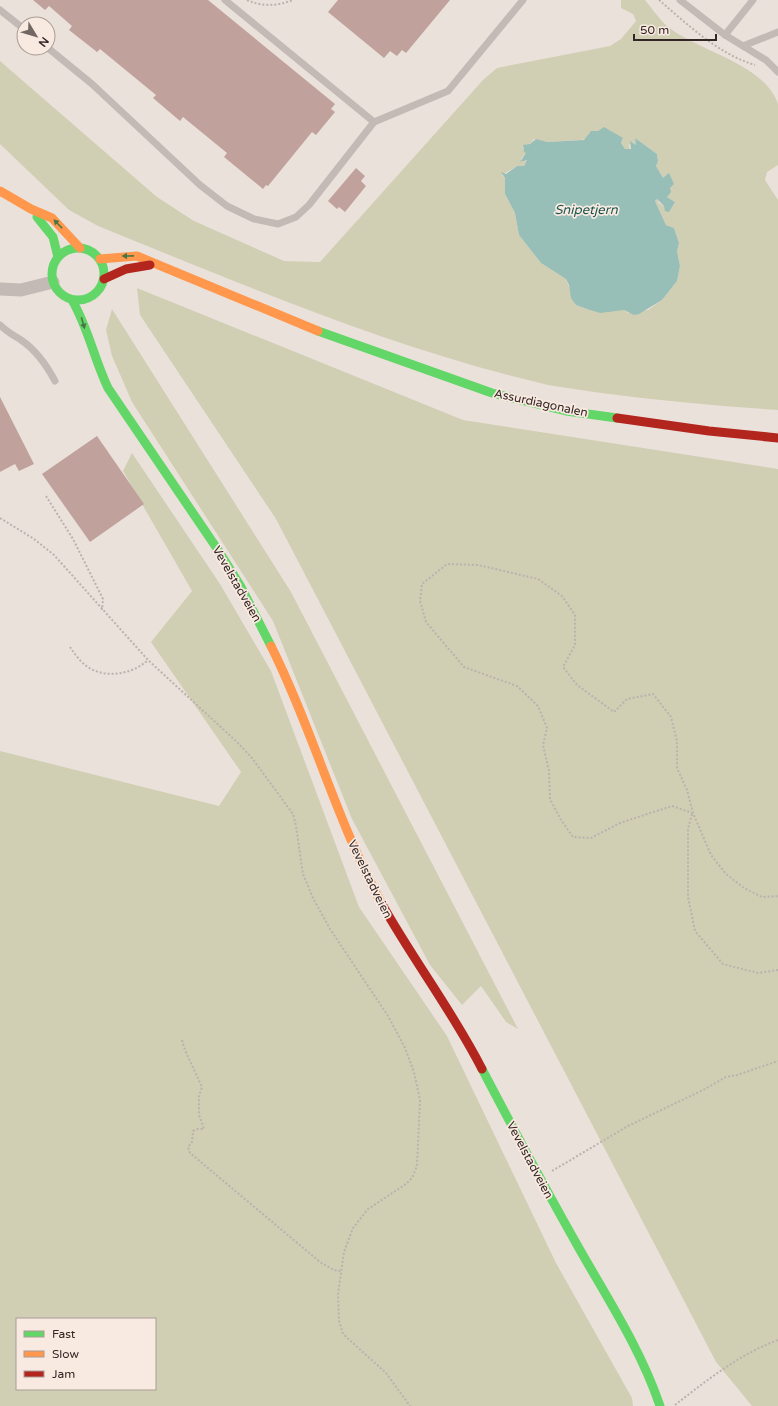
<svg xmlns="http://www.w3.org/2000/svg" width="778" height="1406" viewBox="0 0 778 1406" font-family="'Varela Round',sans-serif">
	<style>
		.green { fill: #d0cfb4; fill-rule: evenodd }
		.water { fill: #97beb7 }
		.building { fill: #c0a19c }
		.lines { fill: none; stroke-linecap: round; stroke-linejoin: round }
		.path { stroke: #bcb1ad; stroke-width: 2; stroke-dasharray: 2 2; stroke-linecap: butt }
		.lane { stroke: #c3b9b5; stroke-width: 7 }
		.street { stroke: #c3b9b5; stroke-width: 13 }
		.fast { stroke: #63d668; stroke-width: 9 }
		.slow { stroke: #ff974d; stroke-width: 9 }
		.jam { stroke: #b3261e; stroke-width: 9 }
		.oneway { fill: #497543 }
		.labels { text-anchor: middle; stroke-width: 3.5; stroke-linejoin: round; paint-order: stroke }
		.street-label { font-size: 12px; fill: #332624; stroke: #f9eae1 }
		.water-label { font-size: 13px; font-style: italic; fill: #18554f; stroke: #f9eae1 }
	</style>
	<rect width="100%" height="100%" fill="#ebe1db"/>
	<!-- green -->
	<g class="green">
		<path d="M621 0H645C652 8 659 19 667 26 699 52 764 63 778 104V165L767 172 765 180 778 200V410C719 406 660 401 601 393 583 390 565 388 548 385 393 349 246 286 98 226L69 210 0 144V61L157 197 194 221 284 261 320 262 483 80 497 68 610 46 621 39 636 21 633 14 621 8ZM607 129 623 139 621 143 625 149 630 150 629 145 632 142 636 145 635 138 657 154 658 161 656 166 663 178H665L666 176 670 188 667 197 675 202 670 210 659 203 657 199 655 201 666 225 674 228 679 243 677 251 680 266 677 281 662 300 648 310 628 313 624 310 587 309 576 305 566 279 541 263 519 235 515 213 505 194V178L502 175 517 166H524L527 160 521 162V159L526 153 522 147 531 143 534 139 547 142 581 140 586 139 589 133Z"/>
		<path d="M137 288 463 420 778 469V1406H752L716 1362 276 519 140 315Z"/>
		<path d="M112 309 291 592 518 1029 506 1022 481 986 462 1005 430 965 352 819 273 621 132 402 112 356 106 330Z"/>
		<path d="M132 453 220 584 271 671 359 907 447 1036 556 1263 632 1398 633 1406H0V751L219 806 241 772 151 642 192 591 123 471ZM17 1319H155V1389H17Z"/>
	</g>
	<!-- water -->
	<path class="water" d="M604 127 623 138 621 143 625 149H631L630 141 636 145 635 138 657 154 658 161 656 166 663 178 669 173 674 184 670 188 671 192 667 197 675 202 669 212 665 211 664 206 657 199 655 201 666 225 674 228 679 243 677 251 680 266 677 281 662 300 639 314 634 315 624 310 600 313 587 309 576 305 571 298 569 285 566 279 541 263 519 235 515 213 505 194V178L501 172 506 174 517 166H524L527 160 520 162 526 153 524 152 523 145 530 144 536 139 547 142 584 140 591 131H598Z"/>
	<!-- building -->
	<g class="building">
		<path d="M33 0H208L335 104 331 109 335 112 316 135 312 132 268 186 266 185 263 189 224 157 227 153 183 117 180 121 153 98 156 95 100 49 97 52 69 30 72 26 49 6 45 10Z"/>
		<path d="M338 0H450L406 53 402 50 397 56 390 51 384 58 328 12Z"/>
		<path d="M356 168 365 176 361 181 366 186 345 212 339 207 337 209 328 201Z"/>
		<path d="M0 397 34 464 19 471 15 464 0 472Z"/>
		<path d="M97 436 144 504 90 542 42 474Z"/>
	</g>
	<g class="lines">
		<!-- path -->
		<g class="path">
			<path d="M247 0C262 7 278 6 293 0"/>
			<path d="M659 0C687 24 718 54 755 65"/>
			<path d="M46 496 73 539 103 599 102 610"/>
			<path d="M0 518 34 539 54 555 148 660 237 742 252 758 293 814 296 826 303 874 313 898 330 929 388 1016 405 1048 414 1072 420 1100 417 1166 412 1178 406 1184 368 1209 353 1228 344 1252 338 1294 339 1321 343 1334 386 1373 410 1406"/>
			<path d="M70 647C74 653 79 660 84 664 102 680 132 675 148 660"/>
			<path d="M693 813 672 806 620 823 591 838 573 837 561 820 550 799 549 771 543 745 547 728 538 706 517 686 464 667 426 622 420 601 422 584 447 564 478 565 538 579 562 596 575 615V645L563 667 577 685 614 712 627 699 653 694 671 717 677 741V768L687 790 693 813 711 855 726 874 744 888 762 897 778 896"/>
			<path d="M692 814 688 829V897L695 931 723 964 758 973 778 970"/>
			<path d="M182 1040 185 1050 202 1087 199 1096V1115L204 1129H198L193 1131 192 1142 188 1147 190 1153 320 1262 334 1270 340 1271"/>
			<path d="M552 1171 628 1126 703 1090 726 1077 737 1075 778 1061"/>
			<path d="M675 1405C707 1380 740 1354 778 1340"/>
		</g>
		<!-- lane -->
		<g class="lane">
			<path d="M225 0 374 122"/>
			<path d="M680 0 725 35 766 60 778 72"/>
			<path d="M0 10 24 29"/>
			<path d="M725 35 753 0"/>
			<path d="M743 46 778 32"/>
			<path d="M48 48 92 84 200 185 227 206 254 219 278 224 296 217 309 205 374 122 448 91 523 0"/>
			<path d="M0 325C7 332 13 335 21 340 36 350 47 366 55 381"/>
		</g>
		<!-- street -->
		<path class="street" d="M0 289 21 290 53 282"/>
		<!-- fast -->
		<g class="fast">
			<path d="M37 217 53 237 58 257"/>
			<circle cx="78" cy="274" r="26"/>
			<path d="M72 300C88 327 94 359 108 388L218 550 241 587 271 646"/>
			<path d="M318 331 492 393 566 411 617 418"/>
			<path d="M482 1069C514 1130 546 1190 580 1250 609 1301 641 1350 660 1406"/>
		</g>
		<!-- slow -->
		<g class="slow">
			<path d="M0 191 31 209 52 218 80 248"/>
			<path d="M100 259 137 256 318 331"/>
			<path d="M271 646C313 730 337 823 383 906"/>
		</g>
		<!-- jam -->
		<g class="jam">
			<path d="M104 279 126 269 150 265"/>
			<path d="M617 418 709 431 778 438"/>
			<path d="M383 906C414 961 453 1012 482 1069"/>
		</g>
	</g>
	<!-- one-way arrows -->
	<defs><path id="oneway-solid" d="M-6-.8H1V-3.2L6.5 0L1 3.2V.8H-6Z"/></defs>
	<g class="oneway">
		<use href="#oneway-solid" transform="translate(58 224) rotate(-134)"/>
		<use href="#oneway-solid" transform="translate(128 256) rotate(179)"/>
		<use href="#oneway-solid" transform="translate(83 323) rotate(74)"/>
	</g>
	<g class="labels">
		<!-- street labels -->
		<g class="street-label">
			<text transform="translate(541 403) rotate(12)" y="4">Assurdiagonalen</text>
			<text transform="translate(237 584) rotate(60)" y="4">Vevelstadveien</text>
			<text transform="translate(370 879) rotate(64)" y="4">Vevelstadveien</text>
			<text transform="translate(530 1160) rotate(62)" y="4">Vevelstadveien</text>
		</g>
		<!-- water labels -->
		<g class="water-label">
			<text x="586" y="214">Snipetjern</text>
		</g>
	</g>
	<!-- legend -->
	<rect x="16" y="1318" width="140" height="72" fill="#f9eae1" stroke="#aa9c95"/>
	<rect x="24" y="1331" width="20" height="6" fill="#63d668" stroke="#aa9c95"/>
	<text x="52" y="1338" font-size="12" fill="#332624">Fast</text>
	<rect x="24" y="1351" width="20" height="6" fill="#ff974d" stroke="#aa9c95"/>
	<text x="52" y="1358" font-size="12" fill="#332624">Slow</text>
	<rect x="24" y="1371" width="20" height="6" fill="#b3261e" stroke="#aa9c95"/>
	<text x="52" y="1378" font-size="12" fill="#332624">Jam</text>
	<!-- north arrow -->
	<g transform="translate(36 36) rotate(128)"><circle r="19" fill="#f9eae1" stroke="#aa9c95"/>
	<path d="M0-3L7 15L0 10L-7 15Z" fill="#736764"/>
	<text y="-6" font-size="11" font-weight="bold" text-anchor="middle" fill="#332624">N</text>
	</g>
	<!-- scale -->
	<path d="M634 34v6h82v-6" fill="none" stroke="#332624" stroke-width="2"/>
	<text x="640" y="34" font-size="12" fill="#332624" stroke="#f9eae1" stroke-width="3" paint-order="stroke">50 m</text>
</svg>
